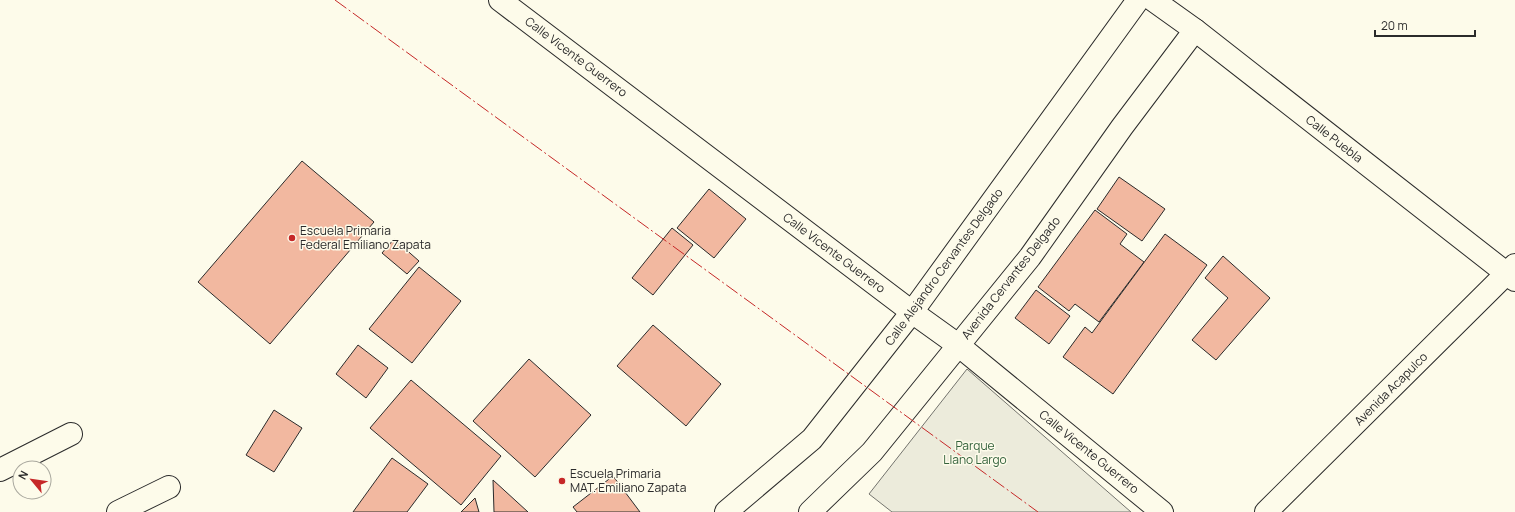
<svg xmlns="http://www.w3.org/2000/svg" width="1515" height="512" viewBox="0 0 1515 512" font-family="Manrope,sans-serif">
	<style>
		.green { fill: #ecebdb; stroke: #74746e }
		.building { fill: #f2b8a0; stroke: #2b2b2b }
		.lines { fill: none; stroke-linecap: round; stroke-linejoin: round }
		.minor-casing { stroke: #2b2b2b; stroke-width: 24 }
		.minor { stroke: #fdfbea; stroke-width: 22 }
		.power { stroke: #c62828; stroke-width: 1; stroke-dasharray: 14 3 2 3; stroke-linecap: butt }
		.poi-dot { fill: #c62828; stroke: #fdfbea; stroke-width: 1.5 }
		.labels { text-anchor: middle; stroke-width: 3; stroke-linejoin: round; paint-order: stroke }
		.street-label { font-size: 12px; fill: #2b2b2b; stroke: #fdfbea }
		.poi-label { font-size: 12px; fill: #2b2b2b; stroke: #fdfbea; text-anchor: start }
		.park-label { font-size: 12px; fill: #34623c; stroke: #fdfbea }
	</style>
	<rect width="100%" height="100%" fill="#fdfbea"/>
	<!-- green -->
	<path class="green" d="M967 369 1131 512H892L869 494Z"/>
	<!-- building -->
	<g class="building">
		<path d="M302 161 374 222 270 344 198 282Z"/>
		<path d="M1119 177 1165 209 1142 241 1097 209Z"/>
		<path d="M709 189 746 219 714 258 677 228Z"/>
		<path d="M1095 210 1127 234 1120 244 1144 262 1099 322 1075 304 1069 311 1038 287Z"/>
		<path d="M672 228 693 245 653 295 632 278Z"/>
		<path d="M1165 234 1207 265 1113 394 1063 357 1085 327 1092 333Z"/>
		<path d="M394 239 419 261 407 274 382 253Z"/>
		<path d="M1223 256 1270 298 1216 360 1192 340 1228 298 1205 278Z"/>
		<path d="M419 267 461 301 412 363 369 329Z"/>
		<path d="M1036 290 1070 316 1049 344 1015 318Z"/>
		<path d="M653 325 721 384 686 426 617 366Z"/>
		<path d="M358 345 388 368 366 398 336 374Z"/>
		<path d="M529 359 591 415 535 477 473 421Z"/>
		<path d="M411 380 501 456 461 505 370 428Z"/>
		<path d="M274 410 302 428 274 472 246 455Z"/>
		<path d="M392 458 428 484 407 512H353Z"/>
		<path d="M613 476 640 512H577L573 507Z"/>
		<path d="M493 480 528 512H494Z"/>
		<path d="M475 498 479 512H461Z"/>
	</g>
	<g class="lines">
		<!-- minor casing -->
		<g class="minor-casing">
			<g id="minor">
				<path d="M500 0 912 312 958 345 1162 512"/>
				<path d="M1153 0 1195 30 1515 280"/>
				<path d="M0 470 71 434"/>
				<path d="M118 512 169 487"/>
				<path d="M726 512 812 439 912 312 1138 0"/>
				<path d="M810 512 872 452 1030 257 1122 127 1195 30"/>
				<path d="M1266 512 1515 265"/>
			</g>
		</g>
		<!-- minor -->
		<use href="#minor" class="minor"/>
		<!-- power -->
		<path class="power" d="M335 0 1038 512"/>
	</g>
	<!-- markers -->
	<g class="poi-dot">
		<circle cx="292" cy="238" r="4"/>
		<circle cx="562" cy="481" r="4"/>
	</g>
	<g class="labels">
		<!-- street labels -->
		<g class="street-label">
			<text transform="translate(576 57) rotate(37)" y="4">Calle Vicente Guerrero</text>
			<text transform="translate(1334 139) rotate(38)" y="4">Calle Puebla</text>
			<text transform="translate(834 253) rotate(37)" y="4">Calle Vicente Guerrero</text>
			<text transform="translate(944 267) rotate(-54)" y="4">Calle Alejandro Cervantes Delgado</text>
			<text transform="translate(1011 278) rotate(-52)" y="4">Avenida Cervantes Delgado</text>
			<text transform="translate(1391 389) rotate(-45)" y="4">Avenida Acapulco</text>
			<text transform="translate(1089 452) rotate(39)" y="4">Calle Vicente Guerrero</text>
		</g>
		<!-- poi labels -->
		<g class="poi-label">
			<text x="300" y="235">Escuela Primaria<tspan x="300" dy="14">Federal Emiliano Zapata</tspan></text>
			<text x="570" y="478">Escuela Primaria<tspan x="570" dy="14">MAT. Emiliano Zapata</tspan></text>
		</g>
		<!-- park labels -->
		<g class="park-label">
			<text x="975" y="450">Parque<tspan x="975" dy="14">Llano Largo</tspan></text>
		</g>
	</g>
	<!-- north arrow -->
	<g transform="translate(32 480) rotate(299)"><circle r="19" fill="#fdfbea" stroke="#a9a89e"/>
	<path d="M0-3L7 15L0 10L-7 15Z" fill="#c62828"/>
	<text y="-6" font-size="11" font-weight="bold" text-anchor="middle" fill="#2b2b2b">N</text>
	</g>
	<!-- scale -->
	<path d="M1375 30v6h100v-6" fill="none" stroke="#2b2b2b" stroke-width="2"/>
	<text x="1381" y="30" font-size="12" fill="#2b2b2b" stroke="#fdfbea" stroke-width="3" paint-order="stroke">20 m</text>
</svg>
